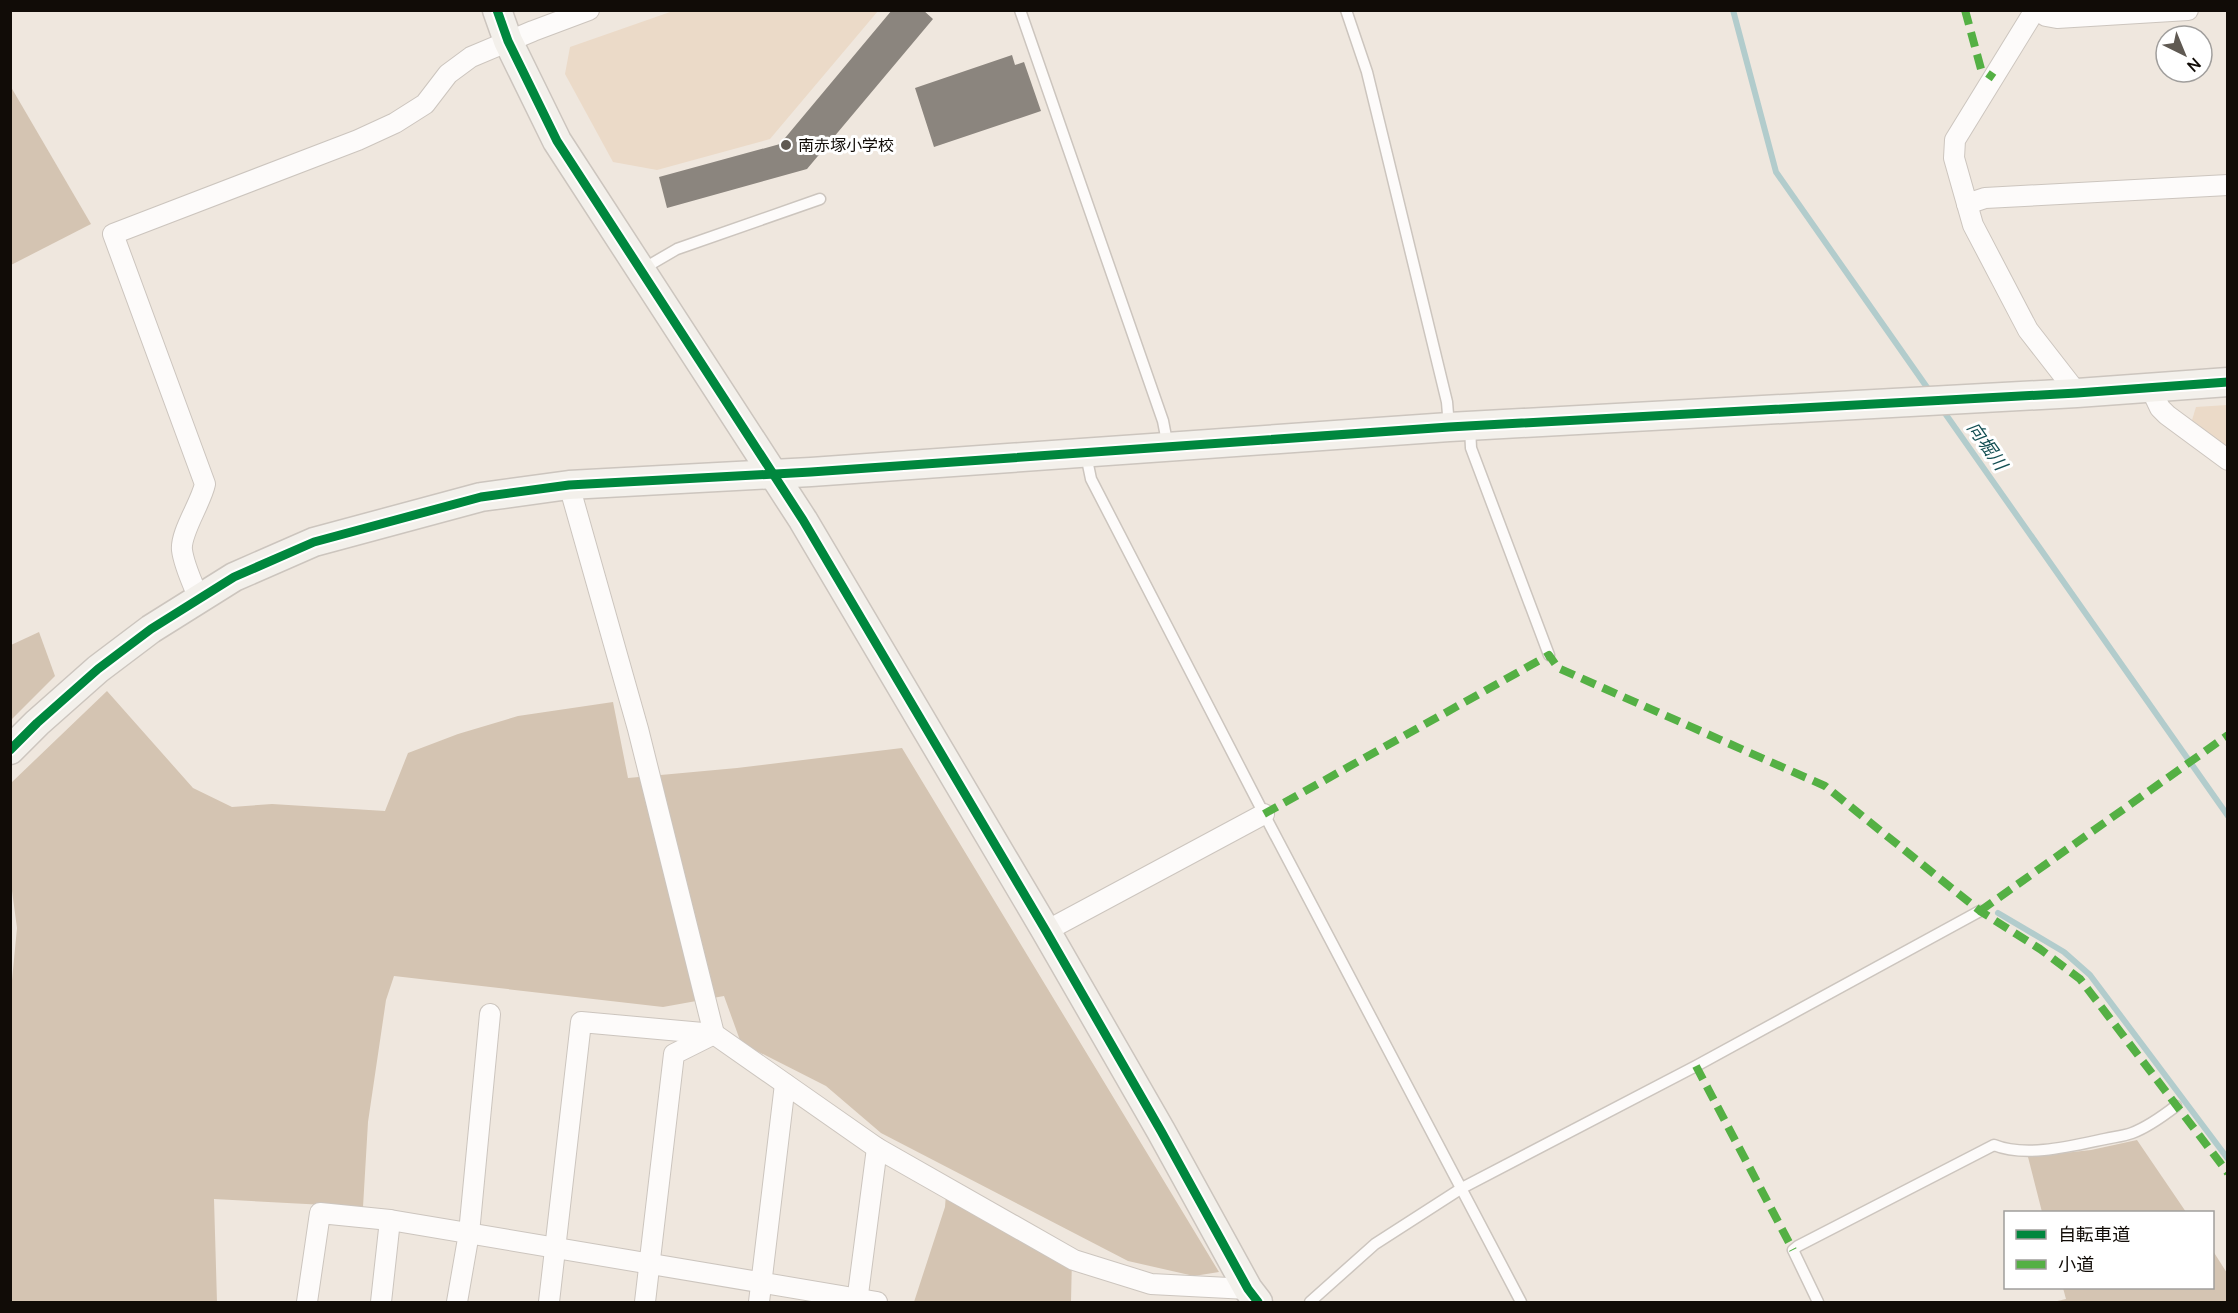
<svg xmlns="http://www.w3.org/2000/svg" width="2238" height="1313" viewBox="0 0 2238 1313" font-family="Manrope,'Noto Sans JP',sans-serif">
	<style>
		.green { fill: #ebdac8 }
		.forest { fill: #d4c4b2 }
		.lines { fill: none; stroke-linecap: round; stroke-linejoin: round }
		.stream { stroke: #b2cccc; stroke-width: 6 }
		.building { fill: #8b857e }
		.lane-casing { stroke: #ccc5be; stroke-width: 13 }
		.street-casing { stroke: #ccc5be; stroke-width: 22 }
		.secondary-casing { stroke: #ccc5be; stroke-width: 31 }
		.lane { stroke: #fdfbfa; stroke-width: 10 }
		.street { stroke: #fdfbfa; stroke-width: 20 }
		.secondary { stroke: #f3f0eb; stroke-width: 28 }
		.quiet { stroke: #54b044; stroke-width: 8; stroke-dasharray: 15 8; stroke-linecap: butt }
		.cycleway-casing { stroke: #fff; stroke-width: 13 }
		.cycleway { stroke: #00873e; stroke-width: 9 }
		.poi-dot { fill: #5f5952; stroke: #fff; stroke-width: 2 }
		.labels { text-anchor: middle; stroke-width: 6; stroke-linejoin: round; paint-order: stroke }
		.poi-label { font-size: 16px; fill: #110c07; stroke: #fff; text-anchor: start }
		.water-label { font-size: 18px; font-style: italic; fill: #134f53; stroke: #fff }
	</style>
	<rect width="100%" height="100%" fill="#efe7de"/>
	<!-- green -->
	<g class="green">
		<path d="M673 11 674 10 878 11 770 139 657 170 613 162 565 74 570 47Z"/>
		<path d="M2227 405H2228L2227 447 2192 420 2196 407Z"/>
	</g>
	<!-- forest -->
	<g class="forest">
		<path d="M11 87 91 224 11 265H10Z"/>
		<path d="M39 632 55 676 11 720V645Z"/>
		<path d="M107 691 193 788 232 807 272 804 385 811 408 753 458 734 518 716 613 702 628 778 737 768 902 748 1219 1272 1194 1276 1128 1261 881 1133 826 1086 741 1043 724 996 663 1007 394 976 386 1000 368 1122 363 1207 214 1199 217 1302H11L10 1001 17 928 10 876 11 783Z"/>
		<path d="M2137 1140 2186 1212H2042L2028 1157 2091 1150Z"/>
		<path d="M946 1194 1072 1257 1071 1302H914L945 1207Z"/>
		<path d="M2213 1251 2227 1273V1302H2053L2066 1299 2063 1288H2212Z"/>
	</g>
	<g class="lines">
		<!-- stream -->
		<g class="stream">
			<path d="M1733 10 1776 172 1931 393"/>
			<path d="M1942 409 2228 816"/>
			<path d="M1998 913 2064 952 2090 975 2228 1159"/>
		</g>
	</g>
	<!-- building -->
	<g class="building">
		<path d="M892 10H923L933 19 807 169 667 208 659 177 780 144Z"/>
		<path d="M1012 55 1015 65 1024 62 1041 111 934 147 915 88Z"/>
	</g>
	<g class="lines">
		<!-- lane casing -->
		<g class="lane-casing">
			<g id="lane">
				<path d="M1020 10 1163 421 1168 447"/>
				<path d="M1346 10 1367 72 1447 402 1449 427"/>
				<path d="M641 270 677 249 820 199"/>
				<path d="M1470 427 1471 448 1549 655"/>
				<path d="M1086 455 1091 479 1264 814 1521 1302"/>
				<path d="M1310 1302 1375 1244 1462 1188 1696 1066 1980 911"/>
				<path d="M1818 1302 1793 1250 1798 1246 1994 1145C2026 1158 2072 1146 2105 1139 2114 1137 2124 1136 2132 1133 2148 1127 2163 1116 2176 1106"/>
			</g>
		</g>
		<!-- street casing -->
		<g class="street-casing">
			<g id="street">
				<path d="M2035 10 1955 140 1954 158 1973 225 2028 330 2077 393"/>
				<path d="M2037 10 2046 16 2057 18 2188 10"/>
				<path d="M1967 204 1985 198 2228 185"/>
				<path d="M2150 387 2160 408 2167 415 2228 460"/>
				<path d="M569 485 638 729 714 1034"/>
				<path d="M199 599C193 584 184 566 182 550 180 533 201 503 205 484L113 234 358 140 395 123 425 104 448 74 471 57 533 31 589 10"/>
				<path d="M1046 931 1264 814"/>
				<path d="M307 1302 320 1213 390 1220 877 1302"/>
				<path d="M381 1302 390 1220"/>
				<path d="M457 1302 469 1233 490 1014"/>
				<path d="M549 1302 581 1022 714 1034 877 1148 1074 1260 1151 1284 1248 1289"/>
				<path d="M645 1302 674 1054 714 1034"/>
				<path d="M759 1302 785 1084"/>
				<path d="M857 1302 877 1148"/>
			</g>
		</g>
		<!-- secondary casing -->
		<g class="secondary-casing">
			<g id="secondary">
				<path d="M497 10 508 41 557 141 803 520 1046 931 1161 1131 1248 1289 1258 1302"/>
				<path d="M10 750 37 723 98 669 151 629 234 577 314 542 481 497 569 485 811 472 1449 427 2077 393 2228 382"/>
			</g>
		</g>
		<!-- lane -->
		<use href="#lane" class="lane"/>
		<!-- street -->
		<use href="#street" class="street"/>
		<!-- secondary -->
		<use href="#secondary" class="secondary"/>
		<!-- quiet -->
		<g class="quiet">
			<path d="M1965 10 1981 69 1994 78"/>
			<path d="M1264 814 1549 655 1558 668 1825 786 1980 911 2040 949 2080 979 2228 1173"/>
			<path d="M1980 911 2228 735"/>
			<path d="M1696 1066 1793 1250"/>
		</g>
		<!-- cycleway casing -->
		<g class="cycleway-casing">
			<g id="cycleway">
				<path d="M497 10 508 41 557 141 803 520 1046 931 1161 1131 1248 1289 1258 1302"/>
				<path d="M10 750 37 723 98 669 151 629 234 577 314 542 481 497 569 485 811 472 1449 427 2077 393 2228 382"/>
			</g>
		</g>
		<!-- cycleway -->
		<use href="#cycleway" class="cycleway"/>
	</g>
	<!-- markers -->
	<circle class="poi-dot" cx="786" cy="145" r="6"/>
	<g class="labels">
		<!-- poi labels -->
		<g class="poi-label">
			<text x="798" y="151">南赤塚小学校</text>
		</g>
		<!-- water labels -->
		<g class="water-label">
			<text transform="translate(1987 446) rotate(55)" y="6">向堀川</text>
		</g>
	</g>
	<!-- border -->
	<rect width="2238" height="1313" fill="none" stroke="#110c07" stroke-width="24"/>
	<!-- legend -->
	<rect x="2004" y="1211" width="210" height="78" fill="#ffffff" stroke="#a09e9c" stroke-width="1.5"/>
	<rect x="2016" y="1230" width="30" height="9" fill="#00873e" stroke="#a09e9c" stroke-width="1.5"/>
	<text x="2058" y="1241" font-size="18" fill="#110c07">自転車道</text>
	<rect x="2016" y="1260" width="30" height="9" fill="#54b044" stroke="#a09e9c" stroke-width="1.5"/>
	<text x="2058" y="1271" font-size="18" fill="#110c07">小道</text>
	<!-- north arrow -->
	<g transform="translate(2184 54) rotate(137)"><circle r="28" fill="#ffffff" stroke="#a09e9c" stroke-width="1.5"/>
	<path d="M0-4.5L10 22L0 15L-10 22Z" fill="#5f5952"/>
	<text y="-9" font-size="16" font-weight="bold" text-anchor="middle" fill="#110c07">N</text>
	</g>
</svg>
